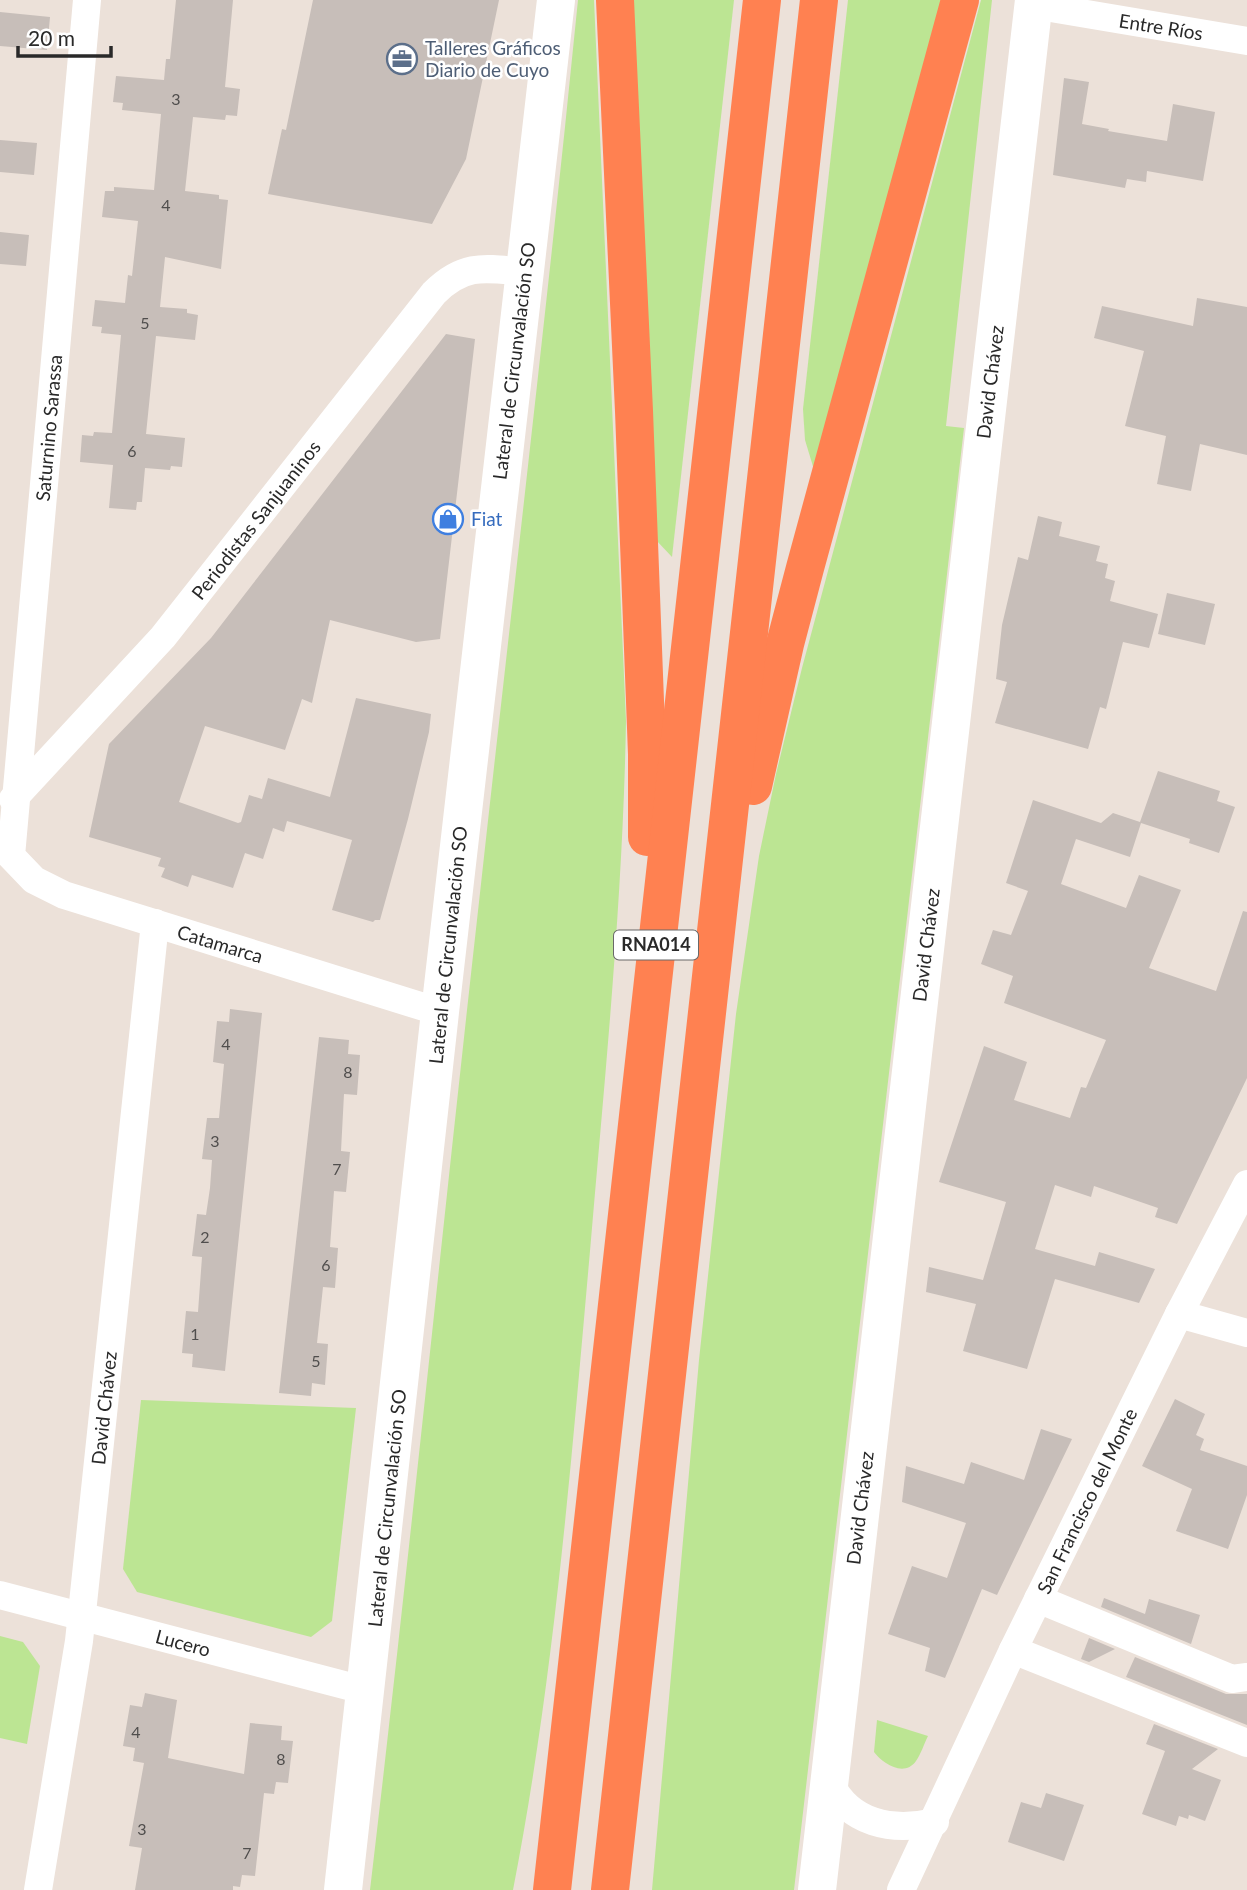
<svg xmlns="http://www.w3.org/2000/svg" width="1247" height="1890" viewBox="0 0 1247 1890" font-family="Lato,sans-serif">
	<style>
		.green { fill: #bce593 }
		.building { fill: #c7beb9 }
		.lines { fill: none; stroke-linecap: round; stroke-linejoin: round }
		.street { stroke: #fff; stroke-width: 28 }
		.secondary { stroke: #fff; stroke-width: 38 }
		.highway { stroke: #ff8151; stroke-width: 38 }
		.labels { text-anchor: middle; stroke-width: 5; stroke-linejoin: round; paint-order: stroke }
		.number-label { font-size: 16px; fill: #504e4d }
		.shield { fill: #fff; stroke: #696969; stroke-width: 2 }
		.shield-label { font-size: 18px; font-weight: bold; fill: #292929 }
		.street-label { font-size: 19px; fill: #292929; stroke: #fff }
		.service-label { font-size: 19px; fill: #4e5e75; stroke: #fff; text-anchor: start }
		.shop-label { font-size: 19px; fill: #366cbe; stroke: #fff; text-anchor: start }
	</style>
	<rect width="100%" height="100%" fill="#ece1d9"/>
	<!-- green -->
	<g class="green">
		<path d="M578 0H594L626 721C623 898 605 1075 590 1251 571 1465 554 1679 513 1890H370C409 1561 442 1232 479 902 512 602 548 301 578 0Z"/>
		<path d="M629 0H734L672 557 656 540Z"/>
		<path d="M848 0H948L815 473 805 440 803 409Z"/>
		<path d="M981 0H992L946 426 964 428 794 1890H652L699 1360 736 1014 759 856 776 774 802 668Z"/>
		<path d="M141 1400 356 1408 332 1621 311 1637 137 1592 123 1569Z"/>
		<path d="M0 1636 23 1642 40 1666 27 1744 0 1738Z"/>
		<path d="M877 1720 928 1736C924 1744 921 1754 916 1761 904 1778 882 1763 874 1752Z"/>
	</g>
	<!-- building -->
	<g class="building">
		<path d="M176 0H233L225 87 240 89 237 116 226 115 225 120 193 117 185 191 219 195V199L228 200 221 269 165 257 160 307 187 309V313L198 315 195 340 156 336 146 434 185 438 182 467 171 466 170 470 145 468 142 502H137L136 510 109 508 113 465 80 462 82 435 93 436 94 432 112 433 121 335 101 333 102 327 92 326 95 300 125 303 128 275 132 276 138 221 102 217 105 191H114V187L154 190 161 114 122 110 123 103 113 102 116 76 164 80 166 59H170Z"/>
		<path d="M313 0H499L466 159 432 224 268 194 282 129 286 130Z"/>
		<path d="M0 12 50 17 47 50 0 46Z"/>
		<path d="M1064 78 1089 82 1082 124 1109 129 1108 131 1167 141 1173 104 1215 112 1203 181 1147 171 1146 182 1127 179 1125 188 1053 175Z"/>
		<path d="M0 140 37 143 34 175 0 172Z"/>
		<path d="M0 232 29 235 26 266 0 264Z"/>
		<path d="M1197 298 1247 307V455L1200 444 1191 491 1157 484 1166 436 1125 426 1144 351 1094 338 1102 306 1193 326Z"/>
		<path d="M446 334 475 339 440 639 416 642 330 620 312 703 302 699 285 750 205 726 179 802 238 823 241 822 249 795 262 799 268 778 330 797 356 698 431 714 429 732 408 819 380 920H375L373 922 332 910 352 840 287 821 284 832 273 828 263 859 245 853 233 888 192 875 188 887 161 877 165 868 158 866 161 858 89 837 109 744 211 638Z"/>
		<path d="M1038 516 1062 522 1059 536 1100 546 1096 561 1108 564 1105 578 1115 581 1110 601 1158 614 1149 648 1123 642 1106 709 1100 707 1088 749 995 723 1007 682 996 679 1002 625 1018 557 1028 560Z"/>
		<path d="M1167 593 1215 604 1205 645 1158 634Z"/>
		<path d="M1158 771 1220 791 1217 801 1235 807 1219 853 1189 843 1190 839 1141 823 1130 857 1076 839 1061 884 1126 908 1139 875 1181 890 1149 968 1216 991 1243 911 1247 912V1078L1177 1224 1155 1217 1158 1208 1094 1186 1091 1197 1055 1185 1035 1249 1095 1266 1099 1252 1155 1269 1139 1303 1055 1279 1027 1369 963 1351 976 1304 926 1292 929 1267 983 1280 1006 1202 939 1182 984 1046 1027 1062 1014 1100 1070 1118 1081 1087 1086 1088 1106 1040 1004 1003 1013 976 981 964 993 930 1011 935 1028 891 1006 883 1033 800 1101 823 1113 813 1140 822Z"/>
		<path d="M230 1009 262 1013 225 1371 192 1367 193 1354 182 1353 186 1311 198 1312 202 1257 192 1256 194 1240 197 1214 206 1215 210 1188 212 1160 202 1159 207 1118H219L224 1064 213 1062 217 1021 229 1022Z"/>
		<path d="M319 1037 349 1040 348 1054 360 1055 357 1095 344 1094 341 1151 350 1152 346 1192 334 1191 330 1247 338 1248 335 1288 323 1287 317 1343 328 1344 325 1385 312 1383 311 1396 279 1393Z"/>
		<path d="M1175 1399 1205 1414 1196 1435 1204 1439 1200 1450 1247 1466V1495L1228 1549 1176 1531 1192 1489 1142 1466Z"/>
		<path d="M1041 1429 1072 1439 997 1595 982 1589 945 1678 925 1671 930 1648 888 1634 912 1566 947 1578 966 1523 902 1502 906 1466 964 1484 971 1462 1024 1480Z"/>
		<path d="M1104 1598 1145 1614 1149 1599 1200 1615 1191 1644 1101 1607Z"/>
		<path d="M1089 1638 1115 1649 1089 1662 1081 1659Z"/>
		<path d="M1135 1657 1226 1694H1247V1725L1126 1677Z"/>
		<path d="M145 1693 177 1700 168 1758 244 1774 250 1723 282 1726 281 1740 293 1741 288 1783 276 1782 274 1794 264 1793 255 1876 242 1875 240 1887 233 1886V1890H135L142 1848 129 1846 144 1763 133 1761 135 1748 123 1746 130 1705 142 1707Z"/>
		<path d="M1154 1724 1218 1749 1192 1769 1221 1780 1205 1821 1189 1815 1188 1819 1179 1816 1176 1826 1142 1814 1165 1751 1146 1744Z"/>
		<path d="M1046 1793 1084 1805 1064 1861 1008 1842 1021 1802 1041 1808Z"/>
	</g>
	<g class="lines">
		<!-- street -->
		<g class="street">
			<path d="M87 0 11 856 34 880 64 895 440 1012"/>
			<path d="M1033 5 1247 41"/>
			<path d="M13 799 163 637 434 293C464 263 485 268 524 272"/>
			<path d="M1179 1314 1247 1333"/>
			<path d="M0 1595 367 1691"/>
			<path d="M1038 1599 1232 1679 1247 1677"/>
			<path d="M1013 1650 1247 1743"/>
			<path d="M829 1781C849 1824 892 1832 935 1822"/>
			<path d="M38 1890 79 1641 155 923"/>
			<path d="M901 1890 1013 1650 1179 1314 1247 1184"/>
		</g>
		<!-- secondary -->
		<g class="secondary">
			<path d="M343 1890 440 1012 556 0"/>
			<path d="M817 1890 1034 0"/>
		</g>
		<!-- highway -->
		<g class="highway">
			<path d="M615 0 634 411 647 754V837"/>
			<path d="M753 786 785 644 805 568 960 0"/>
			<path d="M552 1890 762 0"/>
			<path d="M610 1890 819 0"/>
		</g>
	</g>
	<!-- icons -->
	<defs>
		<g id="office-ring" transform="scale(1.575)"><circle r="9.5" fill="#fff" stroke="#5c6f8a" stroke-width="1.5"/><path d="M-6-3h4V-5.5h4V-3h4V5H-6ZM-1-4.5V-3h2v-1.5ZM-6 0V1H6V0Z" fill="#5c6f8a"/></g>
		<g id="shop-ring" transform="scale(1.575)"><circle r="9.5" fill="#fff" stroke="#3f7fe0" stroke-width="1.5"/><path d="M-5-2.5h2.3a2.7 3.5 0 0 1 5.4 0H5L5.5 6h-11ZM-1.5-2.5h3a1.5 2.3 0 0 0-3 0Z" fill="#3f7fe0"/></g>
	</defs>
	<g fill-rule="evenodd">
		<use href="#office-ring" x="402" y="59"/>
		<use href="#shop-ring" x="448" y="519"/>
	</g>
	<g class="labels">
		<!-- number labels -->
		<g class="number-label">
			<text x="176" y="105">3</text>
			<text x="166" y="211">4</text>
			<text x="145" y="329">5</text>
			<text x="132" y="457">6</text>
			<text x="226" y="1050">4</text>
			<text x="348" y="1078">8</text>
			<text x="215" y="1147">3</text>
			<text x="337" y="1175">7</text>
			<text x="205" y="1243">2</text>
			<text x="326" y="1271">6</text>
			<text x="195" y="1340">1</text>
			<text x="316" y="1367">5</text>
			<text x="136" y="1738">4</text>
			<text x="281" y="1765">8</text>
			<text x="142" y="1835">3</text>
			<text x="247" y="1859">7</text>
		</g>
		<!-- shield labels -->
		<rect class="shield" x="614" y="930.5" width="84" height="29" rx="5"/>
		<g class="shield-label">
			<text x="656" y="951">RNA014</text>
		</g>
		<!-- street labels -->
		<g class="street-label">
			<text transform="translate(1161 27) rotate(9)" y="7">Entre Ríos</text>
			<text transform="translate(514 361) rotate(-83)" y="7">Lateral de Circunvalación SO</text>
			<text transform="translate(990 382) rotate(-83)" y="7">David Chávez</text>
			<text transform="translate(49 428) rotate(-85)" y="7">Saturnino Sarassa</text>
			<text transform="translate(256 520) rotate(-52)" y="7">Periodistas Sanjuaninos</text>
			<text transform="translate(220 944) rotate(17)" y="7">Catamarca</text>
			<text transform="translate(448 945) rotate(-84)" y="7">Lateral de Circunvalación SO</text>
			<text transform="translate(926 945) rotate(-83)" y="7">David Chávez</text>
			<text transform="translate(104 1408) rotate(-84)" y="7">David Chávez</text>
			<text transform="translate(1087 1501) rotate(-64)" y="7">San Francisco del Monte</text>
			<text transform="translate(387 1508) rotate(-84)" y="7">Lateral de Circunvalación SO</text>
			<text transform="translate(860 1508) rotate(-83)" y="7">David Chávez</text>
			<text transform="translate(183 1643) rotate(15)" y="7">Lucero</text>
		</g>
		<!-- service labels -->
		<g class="service-label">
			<text x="425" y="55">Talleres Gráficos<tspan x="425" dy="22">Diario de Cuyo</tspan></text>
		</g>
		<!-- shop labels -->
		<g class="shop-label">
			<text x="471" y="526">Fiat</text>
		</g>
	</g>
	<!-- scale -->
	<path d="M18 46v10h93v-10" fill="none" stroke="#292929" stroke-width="3.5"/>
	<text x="28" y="46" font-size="21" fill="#292929" stroke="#ffffff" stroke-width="5" paint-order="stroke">20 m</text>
</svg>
